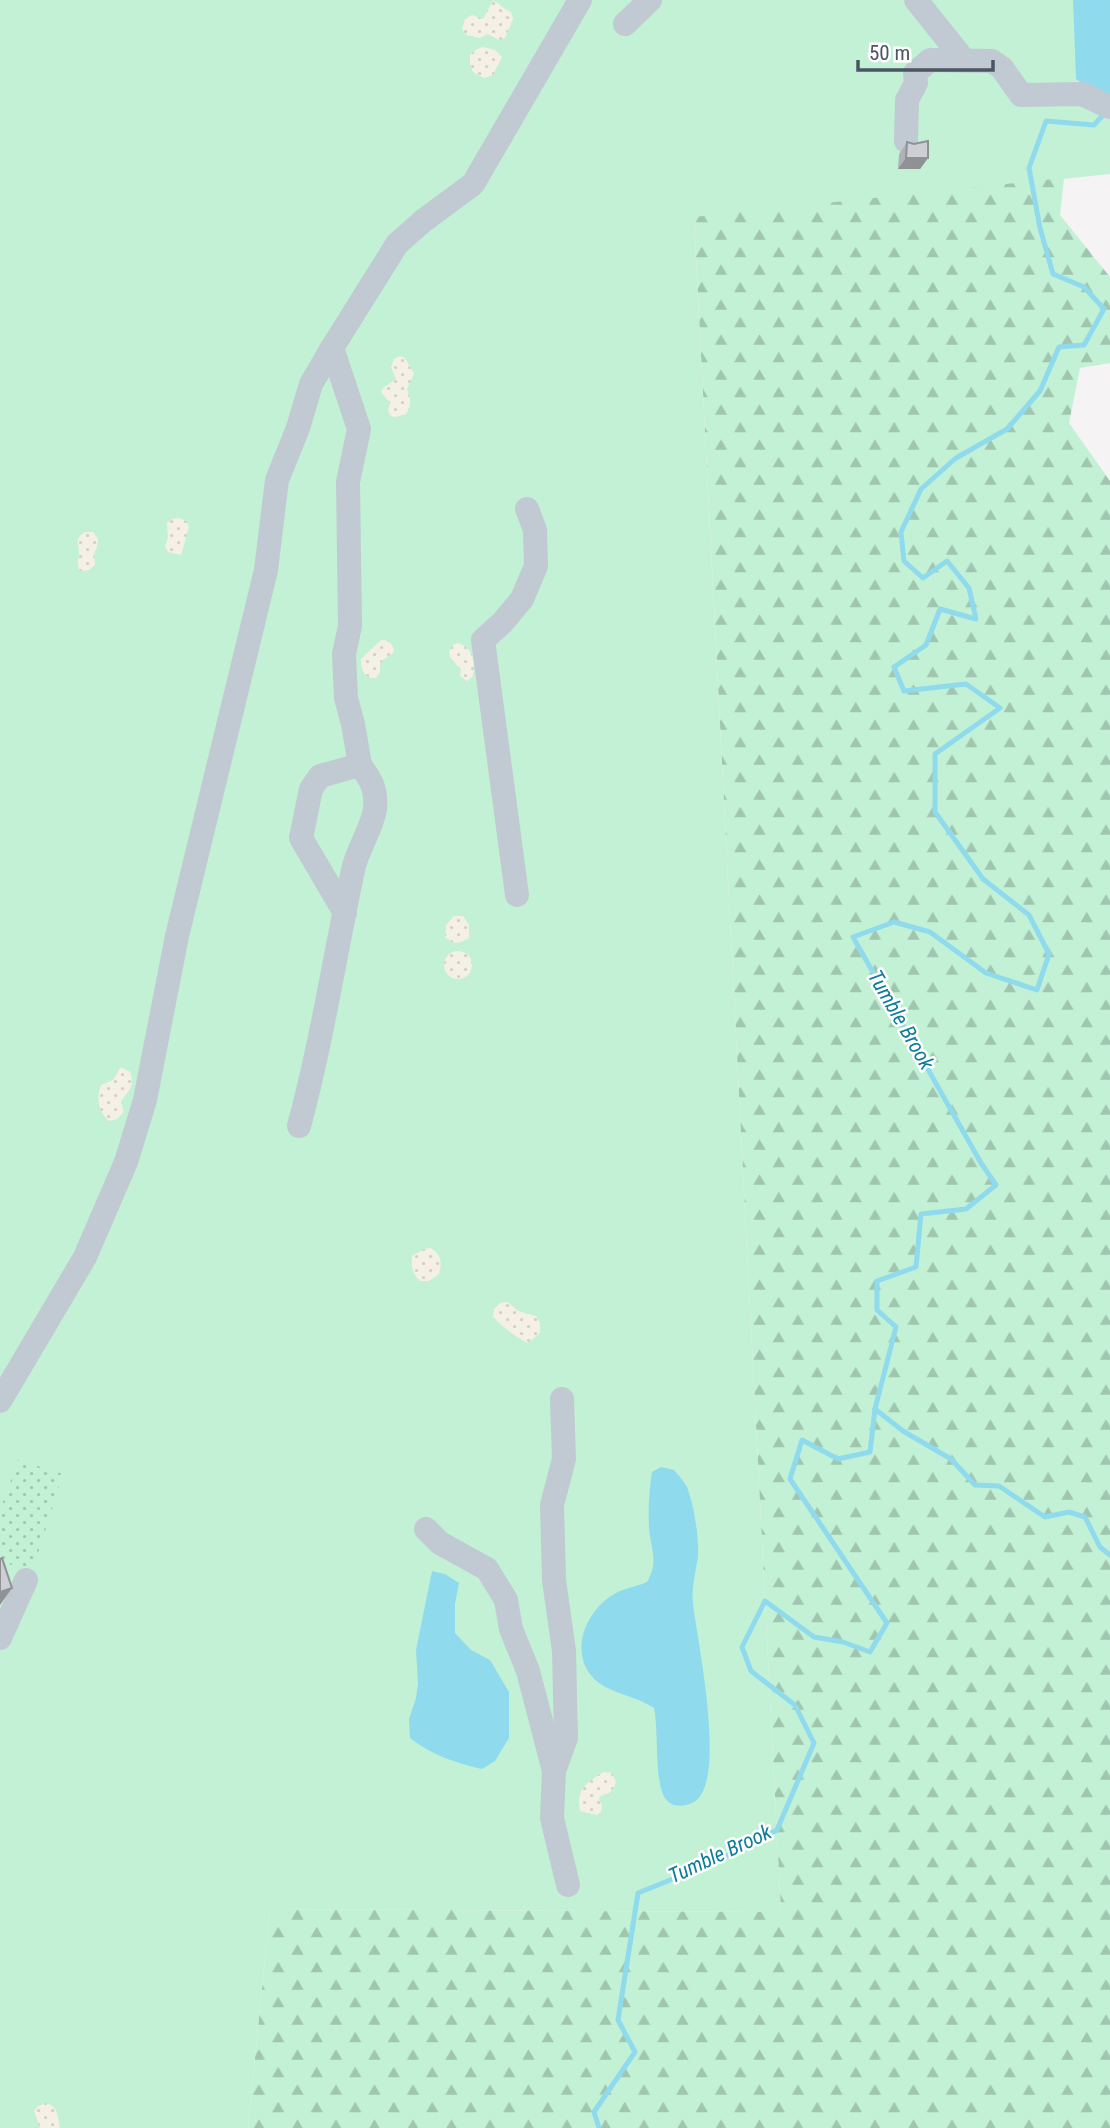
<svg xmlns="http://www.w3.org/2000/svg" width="1110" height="2128" viewBox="0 0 1110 2128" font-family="'Roboto Condensed',sans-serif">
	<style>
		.grass { fill: #c3f1d5 }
		.forest { fill: url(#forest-firs) }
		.sand { fill: url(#sand-dots) }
		.park { fill: url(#park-dots) }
		.water { fill: #90daee }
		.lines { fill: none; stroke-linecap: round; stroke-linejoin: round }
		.stream { stroke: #90daee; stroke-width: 5 }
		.minor { stroke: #c1cad2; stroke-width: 24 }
		.wall { fill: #b0b2b7 }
		.shaded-wall { fill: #909195 }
		.building { fill: #cdcfd5; stroke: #909195; stroke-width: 2 }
		.labels { text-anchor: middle; stroke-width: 5; stroke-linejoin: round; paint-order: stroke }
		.water-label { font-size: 21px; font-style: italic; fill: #0c7c9b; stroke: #fff }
	</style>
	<defs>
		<pattern id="forest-firs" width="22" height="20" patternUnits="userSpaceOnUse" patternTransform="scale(1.75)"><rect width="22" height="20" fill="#c3f1d5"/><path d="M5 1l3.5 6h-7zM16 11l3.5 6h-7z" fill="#a0c6b0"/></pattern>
		<pattern id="sand-dots" width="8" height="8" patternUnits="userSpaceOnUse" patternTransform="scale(1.75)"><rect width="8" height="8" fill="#f5f0e5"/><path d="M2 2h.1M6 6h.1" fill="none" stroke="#d4d0c7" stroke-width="1.8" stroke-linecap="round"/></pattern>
		<pattern id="park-dots" width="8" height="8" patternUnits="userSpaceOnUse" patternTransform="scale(1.75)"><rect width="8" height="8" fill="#c3f1d5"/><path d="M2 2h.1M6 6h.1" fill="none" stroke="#a0c6b0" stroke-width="1.8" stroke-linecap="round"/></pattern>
	</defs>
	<rect width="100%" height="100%" fill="#f5f3f3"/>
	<!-- grass -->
	<path class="grass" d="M0 0H1110V174L694 218 781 1912 270 1909 248 2128H0Z"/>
	<!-- forest -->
	<path class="forest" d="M1064 178 1060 215 1110 277V363L1080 368 1069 423 1110 481V2128H248L270 1909 781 1912 694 217Z"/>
	<!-- sand -->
	<g class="sand">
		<path d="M493 1C501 3 502 9 511 12L513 19 505 38 499 40 488 34 480 38 467 35 462 29 465 19 472 15 483 19Z"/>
		<path d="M483 47 495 50 502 57 493 75 484 78 473 72 470 64V55L477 49Z"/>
		<path d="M400 356 405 358 414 374 407 389C411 400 412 406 405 415L394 417 390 415 388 410 390 403 381 392 383 388 396 379 391 367 394 359Z"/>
		<path d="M179 518 186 521 189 527 181 555 168 552 165 546 168 537 167 523 172 519Z"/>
		<path d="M85 532H93L98 539 97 547 94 554 95 565 89 570 80 571C76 562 79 561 79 553 79 542 74 539 85 532Z"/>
		<path d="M381 640C389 640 393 643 394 652 385 660 379 658 380 672L376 678C364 679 361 669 361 659Z"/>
		<path d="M458 643C474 649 475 661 473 676L467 681 460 676 461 670 450 657 449 651 453 645Z"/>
		<path d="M454 916H463L469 925V938C458 944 454 945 445 937L446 925Z"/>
		<circle cx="458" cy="965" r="14"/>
		<path d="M121 1067 130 1072C135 1088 129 1089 121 1102L124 1112 117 1119 109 1121C98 1111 96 1099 101 1085L113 1080Z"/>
		<path d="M431 1248C442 1256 442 1262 439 1274L429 1281H420C412 1273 411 1267 412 1256L424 1249Z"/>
		<path d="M508 1302 518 1311 536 1316 540 1323V1333L528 1343C520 1340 499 1324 493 1317L494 1309 500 1303Z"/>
		<path d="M603 1772 612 1773 616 1782C612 1792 610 1794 600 1796L599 1800 602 1805 601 1812 596 1815 580 1811C576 1788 586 1784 603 1772Z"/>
		<path d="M46 2103C58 2106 58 2117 60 2128H40L34 2111 38 2106Z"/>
	</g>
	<!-- park -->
	<path class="park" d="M18 1460 63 1474 32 1572 0 1561V1511Z"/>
	<!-- water -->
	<g class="water">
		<path d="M1073 0H1110V102L1076 79Z"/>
		<path d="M661 1467 674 1470C678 1475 684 1481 687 1487 694 1505 699 1537 698 1556 696 1571 691 1588 693 1604 697 1639 728 1782 694 1802 685 1807 671 1808 665 1798 654 1781 659 1731 654 1708 638 1697 612 1693 599 1683 566 1658 584 1610 616 1593 625 1588 638 1586 647 1582 659 1561 651 1550 649 1528 648 1509 649 1491 652 1472Z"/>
		<path d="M432 1571 445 1574 459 1583 455 1604V1633L471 1650 490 1660 509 1692V1738L495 1761 482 1769C453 1762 434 1756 410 1738L409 1719 416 1698 418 1684 416 1650Z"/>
	</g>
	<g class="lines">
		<!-- stream -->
		<g class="stream">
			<path d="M875 1409 903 1431 951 1459 975 1485 999 1486 1045 1517 1069 1512 1085 1517 1100 1547 1110 1555"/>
			<path d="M599 2128 594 2112 635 2052 618 2020 638 1893 710 1864 777 1830 814 1743 795 1705 751 1671 742 1647 765 1601 814 1637 843 1642 870 1652 887 1623 790 1479 802 1440 838 1459 870 1452 875 1409 896 1327 877 1310V1281L916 1267 921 1214 966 1209 996 1185 981 1163 853 937 894 922 930 932 986 973 1037 990 1049 954 1029 915 983 879 935 812V754L1000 708 966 684 904 691 894 667 926 645 940 609 976 619 969 588 947 561 923 578 904 561 901 532 921 489 956 458 1007 429 1040 391 1059 347 1084 345 1104 309 1084 287 1053 274 1040 228 1029 168 1046 121 1094 125 1104 114"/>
		</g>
		<!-- minor -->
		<g class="minor">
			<path d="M916 0 964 60"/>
			<path d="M625 24 650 0"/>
			<path d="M906 141 907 100 916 83 915 73 930 60 992 61 1002 68 1021 95 1082 94 1110 107"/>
			<path d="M360 765 353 724 346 698 344 654 350 626 348 482 359 429 332 348 397 244 423 221 473 184 580 0"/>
			<path d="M517 895 483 640 502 623 522 599 536 566 535 530 527 509"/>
			<path d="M299 1126C322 1041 335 955 353 870 357 850 372 829 375 809 377 789 371 780 360 765L320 776 311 789 301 838 345 913"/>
			<path d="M0 1401 85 1257 126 1162 145 1100 177 936 266 570 277 480 298 428 311 384 332 348"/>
			<path d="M426 1529 440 1543 487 1569 506 1600 511 1629 528 1671 554 1771 552 1818 568 1885"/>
			<path d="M0 1638 26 1580"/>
			<path d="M554 1771 566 1738 564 1651 554 1580 552 1505 564 1459 562 1399"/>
		</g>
	</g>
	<!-- wall -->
	<path class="wall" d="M907 142 928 158 920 169H898L899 154Z"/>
	<!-- shaded-wall -->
	<g class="shaded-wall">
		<path d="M906 158H928L920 169H898Z"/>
		<path d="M12 1588 0 1605V1592Z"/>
	</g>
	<!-- building -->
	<g class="building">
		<path d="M928 141V158H906L907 142 914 144Z"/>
		<path d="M2 1558 12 1588 0 1592V1559Z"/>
	</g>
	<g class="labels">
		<!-- water labels -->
		<g class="water-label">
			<text transform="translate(901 1020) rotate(60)" y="7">Tumble Brook</text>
			<text transform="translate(720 1854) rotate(-25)" y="7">Tumble Brook</text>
		</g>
	</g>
	<!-- scale -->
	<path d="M858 60v10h135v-10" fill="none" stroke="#4a5661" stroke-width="3.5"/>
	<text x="869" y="60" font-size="21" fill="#4a5661" stroke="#ffffff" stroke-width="5" paint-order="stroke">50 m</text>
</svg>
